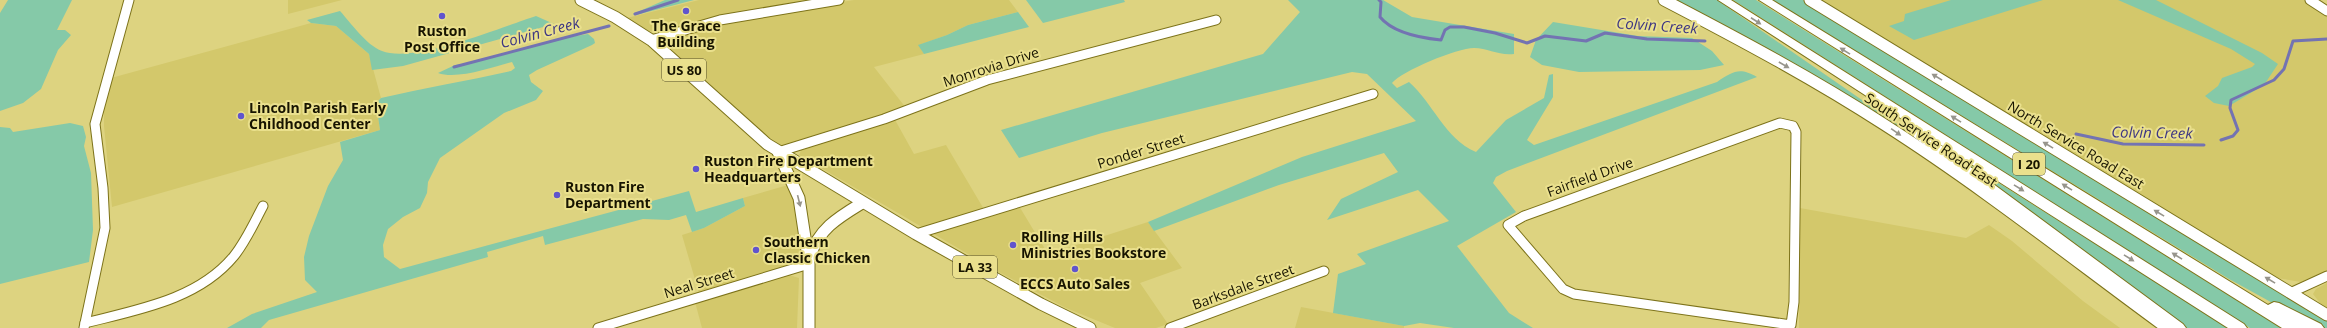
<svg xmlns="http://www.w3.org/2000/svg" width="2327" height="328" viewBox="0 0 2327 328" font-family="'Open Sans',sans-serif">
	<style>
		.built { fill: #d3c86b }
		.green { fill: #85c9a8 }
		.lines { fill: none; stroke-linecap: round; stroke-linejoin: round }
		.stream { stroke: #7373b2; stroke-width: 3 }
		.minor-casing { stroke: #7d731a; stroke-width: 11 }
		.major-casing { stroke: #7d731a; stroke-width: 13 }
		.highway-casing { stroke: #7d731a; stroke-width: 2 }
		.minor { stroke: #fff; stroke-width: 9 }
		.major { stroke: #fff; stroke-width: 11 }
		.highway { fill: #fff; fill-rule: evenodd }
		.oneway { fill: #97958c }
		.poi-dot { fill: #6054cd; stroke: #eae08d; stroke-width: 1.5 }
		.labels { text-anchor: middle; stroke-width: 4; stroke-linejoin: round; paint-order: stroke }
		.shield { fill: #eae08d; stroke: #56512a; stroke-width: 1 }
		.shield-label { font-size: 13px; font-weight: bold; fill: #171400 }
		.poi-label { font-size: 14px; font-weight: bold; fill: #171400; stroke: #eae08d; text-anchor: start }
		.street-label { font-size: 14px; fill: #171400; stroke: #eae08d }
		.water-label { font-size: 15px; font-style: italic; fill: #3d3683; stroke: #eae08d }
	</style>
	<rect width="100%" height="100%" fill="#ddd380"/>
	<!-- built -->
	<g class="built">
		<path d="M288 0H342L288 14Z"/>
		<path d="M699 0H824L687 25 659 32 649 31 627 18Z"/>
		<path d="M854 0H1009L1018 12 968 25 947 35 919 45 924 54 874 67 906 108 787 145H781L766 135 669 47 670 41 682 33 754 16Z"/>
		<path d="M1820 0H2304L2327 14V271L2301 282 2277 278Z"/>
		<path d="M311 23 336 26 369 54 381 98 376 103 380 130 112 207 104 126V106L111 78Z"/>
		<path d="M894 118 914 154 946 145 985 211 1019 206 1048 254 1148 222 1182 268 1140 283 1168 324 1156 328H1115L1066 308 997 271 799 155 802 148Z"/>
		<path d="M788 185 794 197 800 233V257L797 261 787 266 699 293 682 235 704 228 745 206 743 198Z"/>
		<path d="M1800 208 1966 238 1989 225 2012 241 2083 301 2120 328H1799Z"/>
		<path d="M789 275 799 278 797 328H702L695 302Z"/>
		<path d="M2327 283V308L2320 303 2313 294 2316 289Z"/>
		<path d="M1301 307 1404 326V328H1295Z"/>
	</g>
	<!-- green -->
	<g class="green">
		<path d="M8 0H72L57 30H65L71 35 58 50 41 89 23 103 0 111V13Z"/>
		<path d="M665 0H694L636 15 633 14Z"/>
		<path d="M1026 0H1124L1125 2 1043 23Z"/>
		<path d="M1288 0H1383L1412 17 1514 34V54C1499 56 1488 48 1474 48 1457 48 1402 71 1392 83L1397 88 1409 82C1434 104 1444 138 1476 152L1506 120 1544 98 1549 75 1553 74V97L1527 140 1534 145 1717 82C1733 71 1740 67 1757 77L1507 171 1496 177 1493 183 1516 212 1457 246 1509 313 1533 328H1454L1420 323 1404 326 1333 313 1338 274 1366 264 1357 254 1449 221 1418 190 1327 220 1341 199 1398 172 1384 153 1279 185 1154 231 1148 222 1302 157 1416 121 1367 74 1352 72 1102 133 1019 158 1001 130 1263 54 1300 12Z"/>
		<path d="M1671 0H1717L1946 158Z"/>
		<path d="M1733 0H1756L2281 328H2250Z"/>
		<path d="M1772 0H1803L2327 320V328H2318L2229 279Z"/>
		<path d="M1951 0H2043L1914 40 1889 26 1904 21 1905 14Z"/>
		<path d="M2118 0H2156L2262 53 2278 64 2264 85 2229 106 2214 103 2205 96 2218 86 2222 78 2252 67 2255 64 2231 49Z"/>
		<path d="M340 11C351 23 366 45 382 51 414 64 502 27 536 16L554 24 403 66 372 70 369 54 336 26 311 23 307 20Z"/>
		<path d="M1018 12 1029 27 924 54 918 45 947 35 968 25Z"/>
		<path d="M1553 22 1638 36 1692 38 1712 51 1724 65 1700 70 1579 72 1542 65 1530 57 1536 40Z"/>
		<path d="M588 34 594 39 595 43 592 45 537 70 529 75 531 82 543 91 536 100 504 113 440 158 428 182 427 193 420 208 403 217 388 229 383 245 384 257 400 269 689 191 696 212 743 198 745 206 704 228 692 232 686 215 669 220 643 219 545 245 543 236 487 252 488 257 269 320 261 328H227L252 314 317 292 305 280 304 257 309 236 328 186 343 160 340 142 380 130 376 103 381 98C424 88 467 81 511 71L515 68 512 62C493 67 457 80 438 73L455 65 470 63 570 37Z"/>
		<path d="M70 123 83 126 86 137 84 146 91 173 93 230 89 262 0 284V127L10 128 13 132Z"/>
		<path d="M1959 158 2229 328H2187Z"/>
	</g>
	<g class="lines">
		<!-- stream -->
		<g class="stream">
			<path d="M1379 0 1381 2 1380 17C1393 33 1421 38 1441 40L1445 30 1450 27H1464L1495 33 1527 43 1545 36 1586 41 1605 33 1647 39 1705 41"/>
			<path d="M635 14 678 0"/>
			<path d="M454 67 609 26"/>
			<path d="M2076 134 2123 144 2204 145"/>
			<path d="M2221 140 2233 136 2238 130 2230 108 2231 100 2274 80 2284 69 2293 41 2327 39"/>
		</g>
		<!-- minor casing -->
		<g class="minor-casing">
			<g id="minor">
				<path d="M2310 0 2327 11"/>
				<path d="M651 40 720 20 839 0"/>
				<path d="M1780 123 1793 126 1796 132 1794 302 1791 325 1574 294 1563 289 1508 225 1524 216Z"/>
				<path d="M778 152 884 119 987 80 1216 20"/>
				<path d="M916 234 1373 94"/>
				<path d="M2290 293 2327 276"/>
				<path d="M85 323C136 310 198 300 234 256 246 241 254 223 263 206"/>
				<path d="M84 328 105 228 103 188 95 124 129 0"/>
				<path d="M598 328 809 264"/>
				<path d="M1170 328 1324 271"/>
			</g>
		</g>
		<!-- major casing -->
		<g class="major-casing">
			<g id="major">
				<path d="M581 0 615 17 651 40 767 144 916 234 1041 304 1090 328"/>
				<path d="M1664 0C1739 39 1814 79 1885 125 1982 187 2074 260 2167 328"/>
				<path d="M1810 0 2327 315"/>
				<path d="M778 152 799 198 809 264V328"/>
				<path d="M810 257C818 229 839 217 862 203"/>
			</g>
		</g>
		<!-- highway casing -->
		<g class="highway-casing">
			<g id="highway">
				<path d="M1718 0H1731L2244 324 2247 328H2228L1935 141 2183 324 2186 328H2168L1914 137 1912 134 1914 131 1919 130Z"/>
				<path d="M1759 0H1772L2268 305 2274 302 2279 303 2321 324 2324 328H2282Z"/>
			</g>
		</g>
		<!-- minor -->
		<use href="#minor" class="minor"/>
		<!-- major -->
		<use href="#major" class="major"/>
		<!-- highway -->
		<use href="#highway" class="highway"/>
	</g>
	<!-- one-way arrows -->
	<defs><path id="oneway-solid" d="M-6-.8H1V-3.2L6.5 0L1 3.2V.8H-6Z"/></defs>
	<g class="oneway">
		<use href="#oneway-solid" transform="translate(1756 21) rotate(33)"/>
		<use href="#oneway-solid" transform="translate(1845 51) rotate(-148)"/>
		<use href="#oneway-solid" transform="translate(1784 65) rotate(30)"/>
		<use href="#oneway-solid" transform="translate(1937 77) rotate(-149)"/>
		<use href="#oneway-solid" transform="translate(1956 119) rotate(-148)"/>
		<use href="#oneway-solid" transform="translate(1896 132) rotate(35)"/>
		<use href="#oneway-solid" transform="translate(2048 145) rotate(-149)"/>
		<use href="#oneway-solid" transform="translate(2067 187) rotate(-148)"/>
		<use href="#oneway-solid" transform="translate(2019 188) rotate(32)"/>
		<use href="#oneway-solid" transform="translate(799 201) rotate(76)"/>
		<use href="#oneway-solid" transform="translate(2159 213) rotate(-149)"/>
		<use href="#oneway-solid" transform="translate(2177 256) rotate(-148)"/>
		<use href="#oneway-solid" transform="translate(2129 258) rotate(32)"/>
		<use href="#oneway-solid" transform="translate(2270 280) rotate(-149)"/>
	</g>
	<!-- markers -->
	<g class="poi-dot">
		<circle cx="686" cy="11" r="4"/>
		<circle cx="442" cy="16" r="4"/>
		<circle cx="241" cy="116" r="4"/>
		<circle cx="696" cy="169" r="4"/>
		<circle cx="557" cy="195" r="4"/>
		<circle cx="1013" cy="245" r="4"/>
		<circle cx="756" cy="250" r="4"/>
		<circle cx="1075" cy="269" r="4"/>
	</g>
	<g class="labels">
		<!-- shield labels -->
		<g class="shield">
			<rect x="662" y="59" width="44" height="22" rx="3"/>
			<rect x="2013" y="153" width="32" height="22" rx="3"/>
			<rect x="953" y="256" width="44" height="22" rx="3"/>
		</g>
		<g class="shield-label">
			<text x="684" y="75">US 80</text>
			<text x="2029" y="169">I 20</text>
			<text x="975" y="272">LA 33</text>
		</g>
		<!-- poi labels -->
		<g class="poi-label">
			<text x="686" y="31" text-anchor="middle">The Grace<tspan x="686" dy="16">Building</tspan></text>
			<text x="442" y="36" text-anchor="middle">Ruston<tspan x="442" dy="16">Post Office</tspan></text>
			<text x="249" y="113">Lincoln Parish Early<tspan x="249" dy="16">Childhood Center</tspan></text>
			<text x="704" y="166">Ruston Fire Department<tspan x="704" dy="16">Headquarters</tspan></text>
			<text x="565" y="192">Ruston Fire<tspan x="565" dy="16">Department</tspan></text>
			<text x="1021" y="242">Rolling Hills<tspan x="1021" dy="16">Ministries Bookstore</tspan></text>
			<text x="764" y="247">Southern<tspan x="764" dy="16">Classic Chicken</tspan></text>
			<text x="1075" y="289" text-anchor="middle">ECCS Auto Sales</text>
		</g>
		<!-- street labels -->
		<g class="street-label">
			<text transform="translate(991 67) rotate(-18)" y="5">Monrovia Drive</text>
			<text transform="translate(1931 140) rotate(34)" y="5">South Service Road East</text>
			<text transform="translate(2076 145) rotate(31)" y="5">North Service Road East</text>
			<text transform="translate(1141 151) rotate(-17)" y="5">Ponder Street</text>
			<text transform="translate(1590 177) rotate(-20)" y="5">Fairfield Drive</text>
			<text transform="translate(699 283) rotate(-17)" y="5">Neal Street</text>
			<text transform="translate(1243 287) rotate(-20)" y="5">Barksdale Street</text>
		</g>
		<!-- water labels -->
		<g class="water-label">
			<text transform="translate(1657 26) rotate(4)" y="5">Colvin Creek</text>
			<text transform="translate(540 33) rotate(-15)" y="5">Colvin Creek</text>
			<text transform="translate(2152 133) rotate(1)" y="5">Colvin Creek</text>
		</g>
	</g>
</svg>
